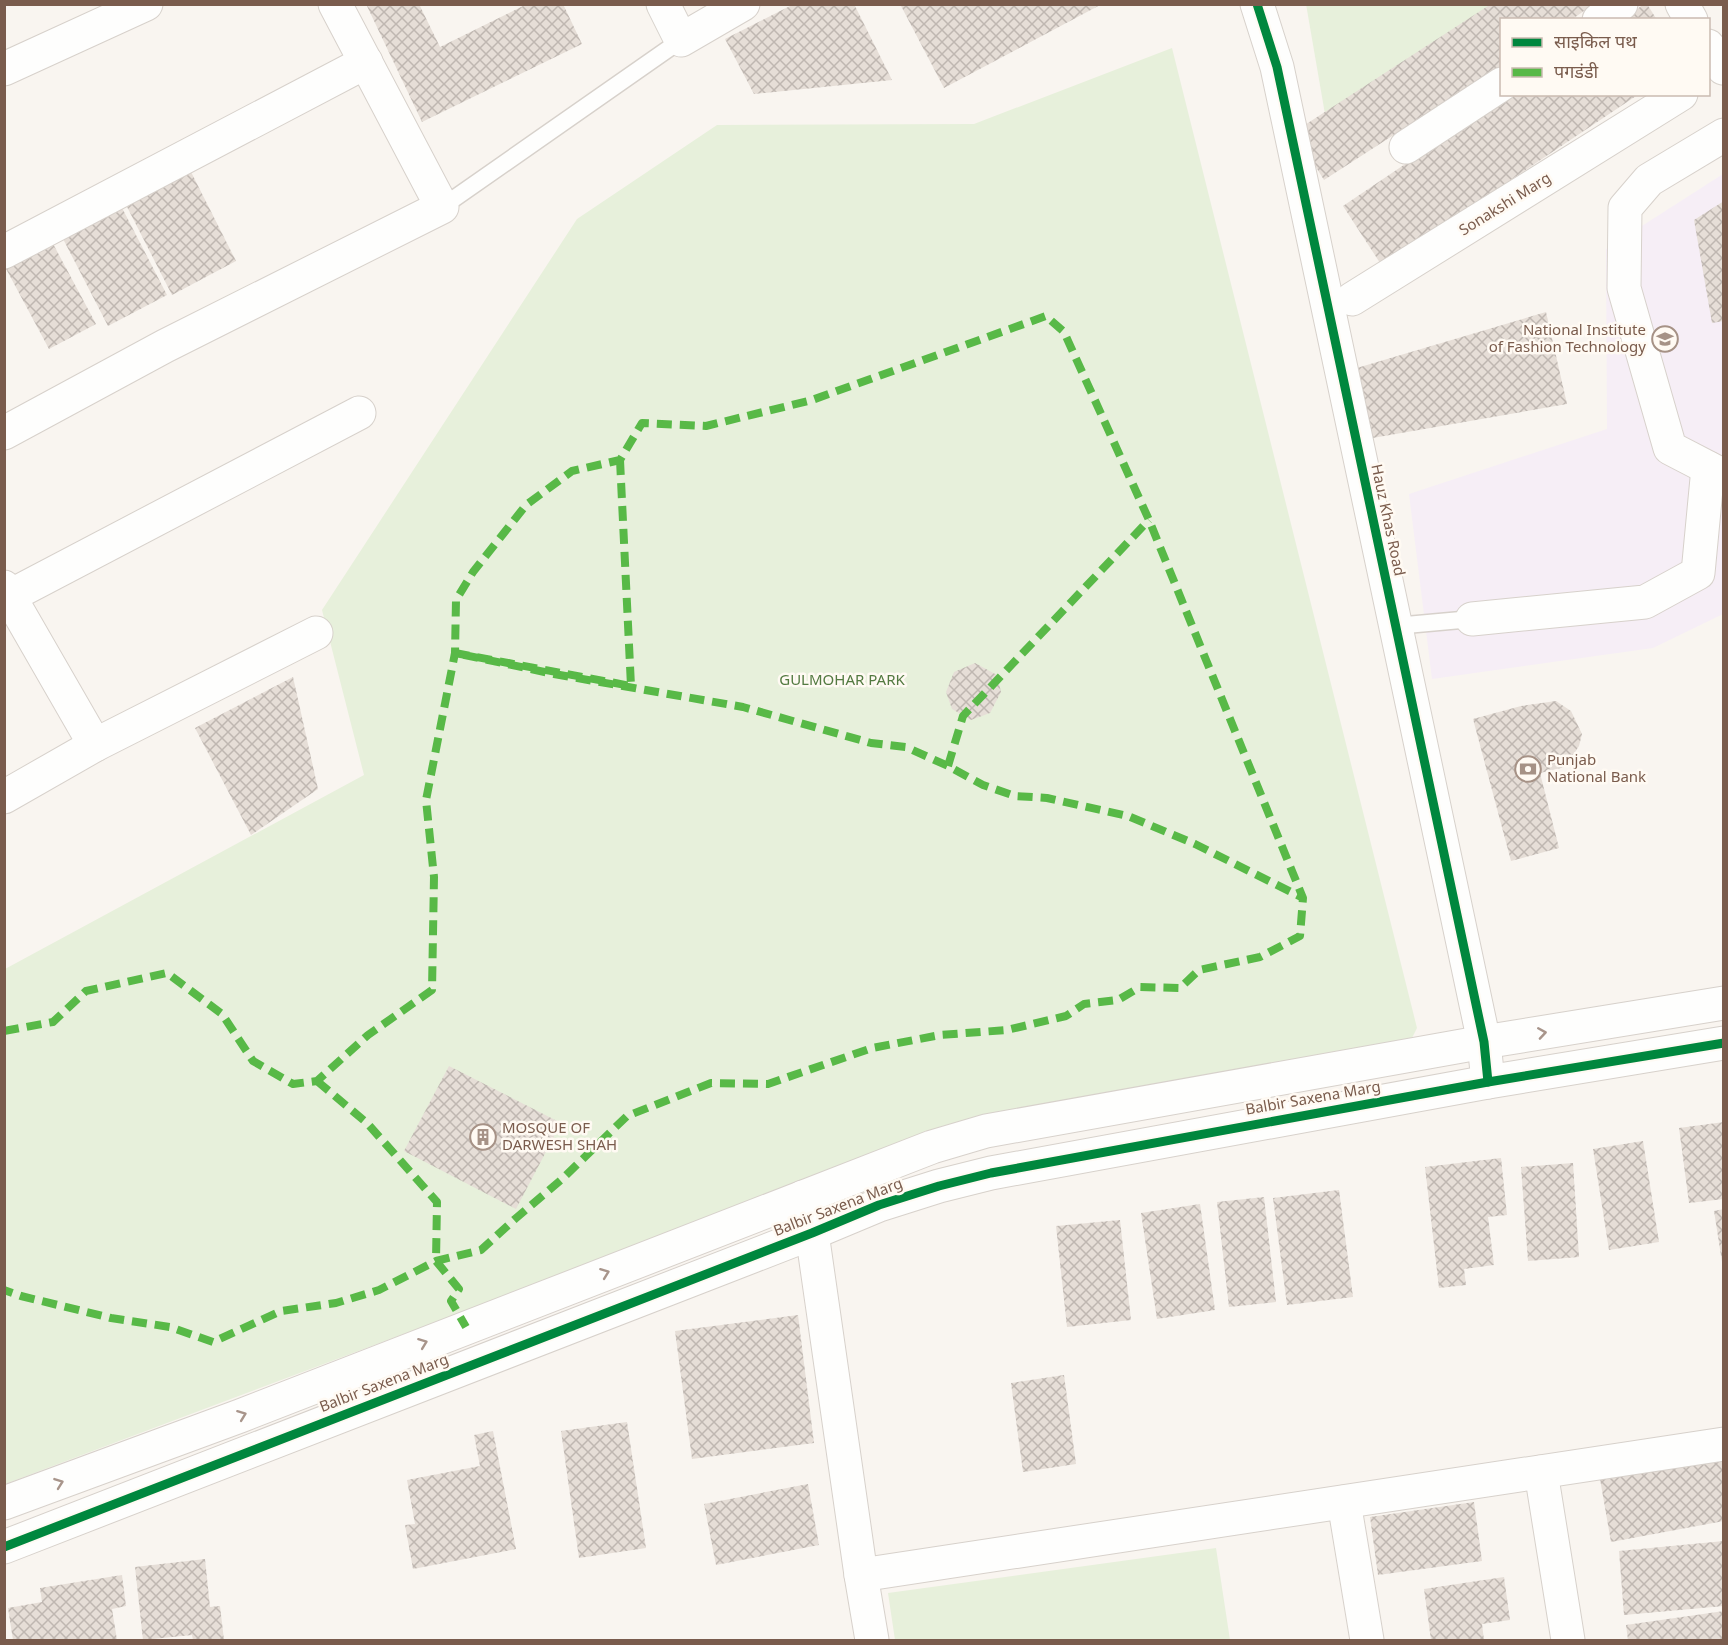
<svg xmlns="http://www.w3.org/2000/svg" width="1728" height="1645" viewBox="0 0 1728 1645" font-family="'Noto Sans','Noto Sans Devanagari',sans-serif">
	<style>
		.education { fill: #f6eef6 }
		.green { fill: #e7f0db }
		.building { fill: url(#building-cross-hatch) }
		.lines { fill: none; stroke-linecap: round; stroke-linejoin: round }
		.service-casing { stroke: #d7d1cb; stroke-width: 19 }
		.minor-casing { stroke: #d7d1cb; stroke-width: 35 }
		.tertiary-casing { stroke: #d7d1cb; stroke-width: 35 }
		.service { stroke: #fefefd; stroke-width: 16 }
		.minor { stroke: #fefefd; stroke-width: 33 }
		.tertiary { stroke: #fefefd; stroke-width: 33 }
		.quiet { stroke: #58b947; stroke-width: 8; stroke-dasharray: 15 8; stroke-linecap: butt }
		.cycleway-casing { stroke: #fffaf3; stroke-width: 13 }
		.cycleway { stroke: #00873e; stroke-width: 9 }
		.oneway { stroke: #a8958b }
		.labels { text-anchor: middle; stroke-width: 5; stroke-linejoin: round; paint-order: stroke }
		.street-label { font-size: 15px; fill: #7a5c4d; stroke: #fffaf3 }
		.poi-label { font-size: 15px; fill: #7a5c4d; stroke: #fffaf3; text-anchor: start }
		.park-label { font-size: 15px; fill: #537a41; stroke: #fffaf3 }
	</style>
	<defs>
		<pattern id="building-cross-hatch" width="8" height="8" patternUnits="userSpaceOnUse" patternTransform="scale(1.5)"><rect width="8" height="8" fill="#e6ded7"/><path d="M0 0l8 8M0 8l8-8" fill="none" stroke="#bfb7b1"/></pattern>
	</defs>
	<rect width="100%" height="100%" fill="#f9f5f0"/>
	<!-- education -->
	<path class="education" d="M1723 174V614L1653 648 1432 679 1409 494 1607 429 1606 249Z"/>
	<!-- green -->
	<g class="green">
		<path d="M1306 4 1502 5 1326 120Z"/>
		<path d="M1172 48 1417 1028 1406 1050 874 1157 5 1484V969L364 775 322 610 577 219 717 125 974 124Z"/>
		<path d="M1216 1548 1230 1640H895L888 1593Z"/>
	</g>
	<!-- building -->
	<g class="building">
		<path d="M366 4H419L440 47 527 4H563L582 44 422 122Z"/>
		<path d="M794 4H854L892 80 754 94 725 39Z"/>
		<path d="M900 4H1102L944 88Z"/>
		<path d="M1491 4H1594L1571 20H1502V65L1324 180 1294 132Z"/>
		<path d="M1644 4H1647L1657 20H1622Z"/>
		<path d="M1509 94H1639L1382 266 1343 206Z"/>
		<path d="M189 168 236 261 172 295 124 201Z"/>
		<path d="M1724 201V321L1712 323 1694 220Z"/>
		<path d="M119 202 167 295 108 326 60 233Z"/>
		<path d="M51 240 96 324 49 349 4 265Z"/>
		<path d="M1546 312 1567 404 1367 439 1350 370Z"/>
		<path d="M975 663 997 675 1001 692 990 713 971 720 952 709 946 692 954 672Z"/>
		<path d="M293 677 318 789 251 835 195 728Z"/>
		<path d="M1556 701 1571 711 1582 734 1579 746 1565 767 1540 773 1559 848 1511 861 1473 719 1521 706Z"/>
		<path d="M449 1066 561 1123 516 1209 404 1151Z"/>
		<path d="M1724 1122V1199L1689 1203 1679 1128Z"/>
		<path d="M1643 1141 1659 1242 1609 1250 1593 1149Z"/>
		<path d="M1501 1158 1507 1215 1488 1217 1494 1265 1464 1269 1466 1285 1439 1288 1425 1167Z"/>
		<path d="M1573 1163 1579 1257 1528 1261 1521 1167Z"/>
		<path d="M1339 1190 1353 1297 1287 1305 1273 1198Z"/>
		<path d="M1264 1197 1276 1302 1229 1307 1217 1202Z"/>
		<path d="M1200 1204 1215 1310 1157 1319 1141 1213Z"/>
		<path d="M1724 1209V1262H1722L1714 1211Z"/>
		<path d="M1120 1220 1131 1320 1067 1327 1056 1226Z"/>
		<path d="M798 1315 814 1443 692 1459 675 1331Z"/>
		<path d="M1064 1375 1076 1464 1023 1472 1011 1383Z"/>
		<path d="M627 1422 646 1548 579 1558 561 1431Z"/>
		<path d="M493 1431 516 1549 413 1569 405 1525 415 1524 407 1480 480 1466 474 1435Z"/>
		<path d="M1724 1456V1521L1611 1542 1600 1479Z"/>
		<path d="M808 1484 819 1545 716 1565 704 1504Z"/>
		<path d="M1474 1502 1482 1561 1378 1575 1370 1517Z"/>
		<path d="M1724 1541V1606L1624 1615 1619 1551Z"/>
		<path d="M205 1559 210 1607 220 1606 224 1640H193L192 1635 143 1640 135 1567Z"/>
		<path d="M122 1575 126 1606 112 1609 117 1640H13L8 1608 42 1602 40 1588Z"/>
		<path d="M1504 1577 1510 1620 1482 1624 1484 1640H1431L1424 1589Z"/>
		<path d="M1724 1611V1640H1628L1626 1625Z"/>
	</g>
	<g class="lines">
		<!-- service casing -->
		<g class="service-casing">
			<g id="service">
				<path d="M442 207 681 40"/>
				<path d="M1395 626 1472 619"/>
			</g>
		</g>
		<!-- minor casing -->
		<g class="minor-casing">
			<g id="minor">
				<path d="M663 4 681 40 743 4"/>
				<path d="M1257 4 1277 67 1484 1042 1488 1082"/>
				<path d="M1682 4 1691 20"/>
				<path d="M1599 20 1621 4"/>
				<path d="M1708 46 1723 68"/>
				<path d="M4 69 146 4"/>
				<path d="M1724 135 1649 180 1625 208 1624 288 1670 448 1724 476"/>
				<path d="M1406 147 1502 84"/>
				<path d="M4 252 366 62"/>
				<path d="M1352 299 1681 94"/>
				<path d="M4 433 165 346 442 207 335 4"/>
				<path d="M4 587 95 745 316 633"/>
				<path d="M10 596 359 413"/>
				<path d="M1472 619 1645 602 1698 573 1708 468"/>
				<path d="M4 797 95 745"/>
				<path d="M803 1197 812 1233 861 1575 872 1640"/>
				<path d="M1541 1472 1568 1640"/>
				<path d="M1344 1502 1367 1640"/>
				<path d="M861 1575 1724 1444"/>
			</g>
		</g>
		<!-- tertiary casing -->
		<g class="tertiary-casing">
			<g id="tertiary">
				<path d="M4 1503 240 1416 932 1147 986 1131 1484 1042 1724 1003"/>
				<path d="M4 1547 812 1233 879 1205 939 1186 991 1173 1488 1082 1724 1043"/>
			</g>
		</g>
		<!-- service -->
		<use href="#service" class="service"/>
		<!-- minor -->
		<use href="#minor" class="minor"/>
		<!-- tertiary -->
		<use href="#tertiary" class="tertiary"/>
		<!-- quiet -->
		<g class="quiet">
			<path d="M620 460 631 686 455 653 554 674 743 707 871 743 906 747 948 766 983 785 1015 796 1047 798 1128 816 1195 844 1303 898"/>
			<path d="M948 766 963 716 1149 520"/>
			<path d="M4 1031 53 1022 86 991 167 973 222 1014 253 1061 293 1084 317 1081 368 1035 432 990 434 877 426 800 455 653 456 600 473 572 526 505 572 471 620 460 642 423 706 426 812 400 1046 316 1064 332 1149 520 1303 898 1300 936 1260 957 1199 970 1180 988 1140 987 1118 1000 1084 1004 1066 1016 1007 1030 940 1035 872 1048 768 1084 711 1083 627 1116 561 1180 515 1219 481 1250 436 1261 379 1290 336 1303 281 1311 213 1342 170 1327 111 1318 21 1296 4 1290"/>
			<path d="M317 1081 367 1123 437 1202 436 1261 459 1289 451 1301 466 1327"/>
		</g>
		<!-- cycleway casing -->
		<g class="cycleway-casing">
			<g id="cycleway">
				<path d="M1257 4 1277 67 1484 1042 1488 1082"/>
				<path d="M4 1547 812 1233 879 1205 939 1186 991 1173 1488 1082 1724 1043"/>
			</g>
		</g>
		<!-- cycleway -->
		<use href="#cycleway" class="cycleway"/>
	</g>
	<!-- one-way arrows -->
	<defs><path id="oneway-chevron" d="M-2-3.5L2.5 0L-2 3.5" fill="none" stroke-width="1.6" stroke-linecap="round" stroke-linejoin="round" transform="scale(1.5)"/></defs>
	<g class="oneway">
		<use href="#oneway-chevron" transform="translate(1542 1033) rotate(-9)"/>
		<use href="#oneway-chevron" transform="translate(605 1273) rotate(-21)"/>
		<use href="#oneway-chevron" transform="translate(423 1343) rotate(-21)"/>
		<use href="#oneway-chevron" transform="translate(242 1415) rotate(-21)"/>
		<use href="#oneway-chevron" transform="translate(59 1483) rotate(-20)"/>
	</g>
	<!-- icons -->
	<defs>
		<g id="university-ring" transform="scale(1.35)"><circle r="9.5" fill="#fffaf3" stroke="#a69286" stroke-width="1.5"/><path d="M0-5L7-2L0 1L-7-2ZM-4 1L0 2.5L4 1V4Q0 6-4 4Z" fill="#a69286"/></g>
		<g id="bank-ring" transform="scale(1.35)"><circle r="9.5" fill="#fffaf3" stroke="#a69286" stroke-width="1.5"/><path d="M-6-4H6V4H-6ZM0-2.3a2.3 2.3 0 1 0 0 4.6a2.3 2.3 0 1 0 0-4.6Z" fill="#a69286"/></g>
		<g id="building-ring" transform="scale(1.35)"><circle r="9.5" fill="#fffaf3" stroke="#a69286" stroke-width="1.5"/><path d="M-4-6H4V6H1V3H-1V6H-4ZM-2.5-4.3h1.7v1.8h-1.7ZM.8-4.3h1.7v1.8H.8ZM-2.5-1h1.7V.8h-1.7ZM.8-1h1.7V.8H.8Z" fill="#a69286"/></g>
	</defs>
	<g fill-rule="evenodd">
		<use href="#university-ring" x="1665" y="339"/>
		<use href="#bank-ring" x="1528" y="769"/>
		<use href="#building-ring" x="483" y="1137"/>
	</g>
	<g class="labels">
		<!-- street labels -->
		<g class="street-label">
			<text transform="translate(1505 204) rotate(-32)" y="5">Sonakshi Marg</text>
			<text transform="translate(1388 520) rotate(78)" y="5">Hauz Khas Road</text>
			<text transform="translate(1313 1098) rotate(-10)" y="5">Balbir Saxena Marg</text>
			<text transform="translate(838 1207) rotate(-21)" y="5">Balbir Saxena Marg</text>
			<text transform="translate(384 1383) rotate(-21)" y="5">Balbir Saxena Marg</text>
		</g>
		<!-- poi labels -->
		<g class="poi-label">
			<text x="1646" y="335" text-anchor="end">National Institute<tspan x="1646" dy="17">of Fashion Technology</tspan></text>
			<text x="1547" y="765">Punjab<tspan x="1547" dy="17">National Bank</tspan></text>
			<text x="502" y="1133">MOSQUE OF<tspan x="502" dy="17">DARWESH SHAH</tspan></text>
		</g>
		<!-- park labels -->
		<g class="park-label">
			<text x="842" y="685">GULMOHAR PARK</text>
		</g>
	</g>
	<!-- border -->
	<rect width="1728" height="1645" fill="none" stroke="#7a5c4d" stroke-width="12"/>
	<!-- legend -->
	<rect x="1500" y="18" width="210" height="78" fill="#fffaf3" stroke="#cabbb1" stroke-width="1.5"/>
	<rect x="1512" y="38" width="30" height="9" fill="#00873e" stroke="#cabbb1" stroke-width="1.5"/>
	<text x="1554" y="48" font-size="18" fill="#7a5c4d">साइकिल पथ</text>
	<rect x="1512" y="68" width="30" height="9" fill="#58b947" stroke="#cabbb1" stroke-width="1.5"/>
	<text x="1554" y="78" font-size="18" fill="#7a5c4d">पगडंडी</text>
</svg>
